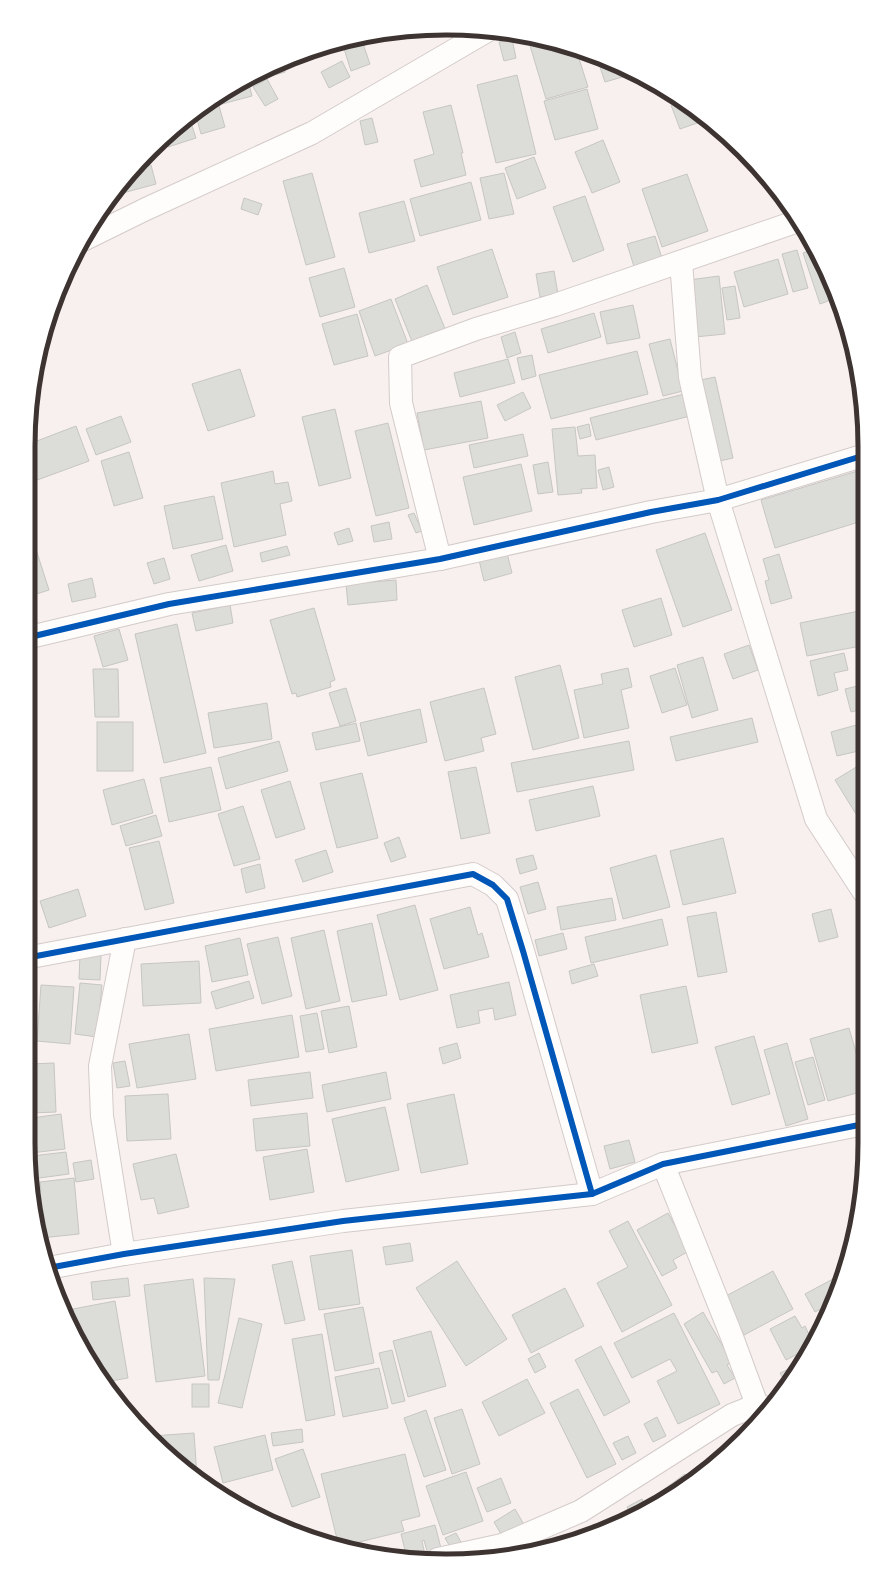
<svg xmlns="http://www.w3.org/2000/svg" width="893" height="1589" viewBox="0 0 893 1589" font-family="'DM Sans',sans-serif">
	<style>
		.building { fill: #dcddd9; stroke: #c6c6c3 }
		.lines { fill: none; stroke-linecap: round; stroke-linejoin: round }
		.street-casing { stroke: #d3cbc9; stroke-width: 24 }
		.street { stroke: #fefdfc; stroke-width: 22 }
		.cycleway-casing { stroke: #fff; stroke-width: 8 }
		.cycleway { stroke: #0057b8; stroke-width: 6 }
		.rim { fill: none; stroke: #3d3331; stroke-width: 5 }
	</style>
	<rect width="100%" height="100%" fill="#f8f0ee"/>
	<!-- building -->
	<g class="building">
		<path d="M413 30 390 38 389 34Z"/>
		<path d="M361 38 370 64 351 71 342 42Z"/>
		<path d="M530 38 576 49 588 87 546 99 528 39Z"/>
		<path d="M512 39 516 58 504 61 499 42Z"/>
		<path d="M597 58 633 74 605 82Z"/>
		<path d="M342 61 350 77 329 88 321 72Z"/>
		<path d="M283 63 285 72 254 81 252 77 262 71Z"/>
		<path d="M517 75 536 154 496 163 477 85Z"/>
		<path d="M267 79 278 99 265 106 253 87Z"/>
		<path d="M248 80 252 96 222 104 220 97Z"/>
		<path d="M587 89 598 129 555 140 544 101Z"/>
		<path d="M217 99 225 127 201 134 195 112Z"/>
		<path d="M680 102 703 121 680 129 671 105Z"/>
		<path d="M451 105 463 153H461L466 175 421 187 414 160 434 154 423 112Z"/>
		<path d="M189 117 196 138 168 147 165 139Z"/>
		<path d="M372 118 378 142 365 145 360 121Z"/>
		<path d="M603 140 620 182 592 193 575 152Z"/>
		<path d="M534 157 546 188 517 199 505 168Z"/>
		<path d="M151 165 156 184 123 193 121 185 132 170Z"/>
		<path d="M312 173 335 257 306 265 283 181Z"/>
		<path d="M504 173 514 214 489 219 480 178Z"/>
		<path d="M687 174 708 231 662 247 642 189Z"/>
		<path d="M471 182 481 220 420 236 410 199Z"/>
		<path d="M585 196 604 250 573 262 553 207Z"/>
		<path d="M244 198 262 204 258 215 241 209Z"/>
		<path d="M404 201 415 241 369 253 359 213Z"/>
		<path d="M655 236 664 265 636 273 627 244Z"/>
		<path d="M492 249 508 297 453 315 437 267Z"/>
		<path d="M797 250 808 288 793 292 782 254Z"/>
		<path d="M812 250 836 298 820 304 803 253Z"/>
		<path d="M778 259 788 294 744 307 734 272Z"/>
		<path d="M344 268 355 307 320 317 309 278Z"/>
		<path d="M554 271 558 294 540 297 536 274Z"/>
		<path d="M719 276 725 334 695 337 689 280Z"/>
		<path d="M427 285 446 331 413 344 395 299Z"/>
		<path d="M735 286 740 318 727 320 722 288Z"/>
		<path d="M391 299 408 344 375 356 359 311Z"/>
		<path d="M633 305 640 338 607 344 600 312Z"/>
		<path d="M594 313 601 337 548 353 541 329Z"/>
		<path d="M357 314 368 356 334 365 322 324Z"/>
		<path d="M515 332 521 353 507 358 501 337Z"/>
		<path d="M670 339 683 391 663 396 649 344Z"/>
		<path d="M637 351 648 394 551 419 539 375Z"/>
		<path d="M532 355 536 376 522 380 517 358Z"/>
		<path d="M508 359 515 383 460 397 454 373Z"/>
		<path d="M240 369 255 416 208 431 192 384Z"/>
		<path d="M715 377 733 458 715 462 696 381Z"/>
		<path d="M523 392 531 408 505 421 497 405Z"/>
		<path d="M684 394 690 416 596 440 590 418Z"/>
		<path d="M481 401 488 438 424 450 417 413Z"/>
		<path d="M335 409 351 478 319 486 302 417Z"/>
		<path d="M121 416 131 442 96 455 86 429Z"/>
		<path d="M388 423 409 508 376 516 355 431Z"/>
		<path d="M589 424 591 436 580 439 577 427Z"/>
		<path d="M76 426 89 461 29 483V444Z"/>
		<path d="M575 427 578 456 595 455 597 488 581 489 582 493 558 495 552 429Z"/>
		<path d="M523 434 528 456 474 468 469 445Z"/>
		<path d="M129 452 143 498 114 506 101 461Z"/>
		<path d="M548 462 553 492 538 494 533 465Z"/>
		<path d="M521 464 532 511 474 525 463 477Z"/>
		<path d="M609 467 614 487 603 490 598 470Z"/>
		<path d="M861 470 862 521 775 548 761 500Z"/>
		<path d="M273 471 275 484 288 482 292 501 280 504 286 535 234 547 221 483Z"/>
		<path d="M214 496 223 539 173 549 164 506Z"/>
		<path d="M414 513 422 531 416 533 408 515Z"/>
		<path d="M389 522 392 539 374 542 371 526Z"/>
		<path d="M349 528 353 541 338 545 334 533Z"/>
		<path d="M705 533 732 610 683 627 656 550Z"/>
		<path d="M33 540 49 590 30 596 29 541Z"/>
		<path d="M226 545 233 571 199 581 191 555Z"/>
		<path d="M287 546 290 555 262 562 260 553Z"/>
		<path d="M507 553 512 573 484 581 479 560Z"/>
		<path d="M779 554 792 598 771 604 765 581 769 580 763 559Z"/>
		<path d="M164 558 170 579 154 584 147 563Z"/>
		<path d="M92 578 96 597 72 602 68 584Z"/>
		<path d="M396 580 397 600 348 605 346 584Z"/>
		<path d="M661 598 672 635 634 647 622 610Z"/>
		<path d="M230 605 233 623 196 631 192 613Z"/>
		<path d="M314 608 335 680 330 682 331 687 297 697 296 693 292 694 270 620Z"/>
		<path d="M859 611 862 626 857 627 861 646 807 656 800 623Z"/>
		<path d="M177 624 206 753 164 763 135 634Z"/>
		<path d="M119 629 128 660 103 667 94 636Z"/>
		<path d="M749 645 758 670 733 679 724 654Z"/>
		<path d="M844 653 848 670 834 673 838 690 818 696 810 661Z"/>
		<path d="M703 657 718 710 692 718 677 665Z"/>
		<path d="M560 665 579 738 533 750 515 677Z"/>
		<path d="M628 668 632 687 621 690 629 728 584 738 574 690 603 684 601 674Z"/>
		<path d="M675 668 687 705 662 713 650 676Z"/>
		<path d="M93 669H118L119 717H95Z"/>
		<path d="M862 685 863 709 851 712 845 689Z"/>
		<path d="M346 688 356 721 340 726 329 693Z"/>
		<path d="M484 688 496 734 481 738 484 751 445 761 430 702Z"/>
		<path d="M267 703 272 739 214 748 208 713Z"/>
		<path d="M420 709 427 742 368 756 360 723Z"/>
		<path d="M752 718 758 742 676 761 670 737Z"/>
		<rect x="97" y="722" width="36" height="49"/>
		<path d="M356 723 360 741 316 750 312 733Z"/>
		<path d="M860 724 863 735V750L837 756 831 732Z"/>
		<path d="M279 741 288 771 226 789 218 758Z"/>
		<path d="M629 741 634 770 517 792 511 763Z"/>
		<path d="M863 763V809L856 814 835 780Z"/>
		<path d="M211 767 221 810 169 822 160 778Z"/>
		<path d="M476 767 490 833 461 839 448 772Z"/>
		<path d="M362 773 378 838 337 848 320 783Z"/>
		<path d="M144 779 153 813 112 825 103 790Z"/>
		<path d="M290 781 305 829 276 838 261 790Z"/>
		<path d="M593 786 600 816 536 831 529 800Z"/>
		<path d="M243 806 260 859 234 866 218 814Z"/>
		<path d="M156 815 162 836 126 846 120 826Z"/>
		<path d="M399 837 406 857 391 862 384 843Z"/>
		<path d="M723 838 736 893 683 905 670 851Z"/>
		<path d="M159 841 174 903 145 910 129 848Z"/>
		<path d="M326 850 333 872 303 882 295 860Z"/>
		<path d="M533 855 537 869 520 874 516 859Z"/>
		<path d="M656 855 670 907 623 919 610 868Z"/>
		<path d="M260 864 265 888 246 893 241 869Z"/>
		<path d="M538 882 546 909 528 914 520 887Z"/>
		<path d="M78 889 86 916 49 928 40 901Z"/>
		<path d="M612 898 616 920 561 930 557 907Z"/>
		<path d="M415 905 438 990 400 1000 377 915Z"/>
		<path d="M470 907 478 935 482 933 489 957 444 969 430 919Z"/>
		<path d="M831 909 838 937 819 942 812 914Z"/>
		<path d="M716 912 727 972 698 977 687 917Z"/>
		<path d="M662 919 668 945 591 963 585 937Z"/>
		<path d="M372 923 387 995 352 1002 337 931Z"/>
		<path d="M324 930 340 1001 306 1009 291 938Z"/>
		<path d="M563 933 567 949 539 956 535 940Z"/>
		<path d="M278 937 292 996 262 1004 247 944Z"/>
		<path d="M240 938 248 975 212 982 205 946Z"/>
		<path d="M80 954 101 955 100 980 79 979Z"/>
		<path d="M199 961 201 1003 143 1006 141 964Z"/>
		<path d="M594 964 598 976 572 984 569 971Z"/>
		<path d="M249 981 254 998 216 1009 211 992Z"/>
		<path d="M509 982 516 1015 495 1020 493 1008 478 1011 480 1023 457 1028 450 995Z"/>
		<path d="M80 983 102 985 97 1037 75 1034Z"/>
		<path d="M41 985 74 987 70 1044 37 1041Z"/>
		<path d="M686 986 698 1043 652 1053 640 995Z"/>
		<path d="M349 1006 357 1047 329 1053 321 1011Z"/>
		<path d="M317 1013 324 1049 306 1052 300 1016Z"/>
		<path d="M292 1015 299 1057 216 1071 209 1029Z"/>
		<path d="M849 1028 864 1080V1091L828 1101 810 1039Z"/>
		<path d="M189 1034 196 1079 137 1088 129 1044Z"/>
		<path d="M754 1036 770 1094 732 1105 715 1047Z"/>
		<path d="M457 1043 461 1058 443 1064 439 1048Z"/>
		<path d="M787 1043 808 1119 786 1126 764 1050Z"/>
		<path d="M813 1057 825 1100 808 1105 795 1062Z"/>
		<path d="M125 1061 130 1086 117 1088 113 1063Z"/>
		<path d="M54 1063 56 1112 31 1113V1064Z"/>
		<path d="M310 1072 313 1098 251 1106 248 1080Z"/>
		<path d="M386 1072 391 1099 327 1112 322 1085Z"/>
		<path d="M168 1094 171 1139 127 1141 125 1096Z"/>
		<path d="M454 1094 468 1164 421 1173 407 1104Z"/>
		<path d="M385 1107 399 1170 346 1182 332 1119Z"/>
		<path d="M307 1113 310 1146 256 1151 253 1119Z"/>
		<path d="M61 1114 65 1149 31 1153V1118Z"/>
		<path d="M629 1140 635 1162 610 1169 604 1146Z"/>
		<path d="M307 1149 314 1192 270 1200 263 1157Z"/>
		<path d="M66 1152 69 1174 32 1179 31 1156Z"/>
		<path d="M176 1154 189 1207 158 1214 154 1198 141 1200 133 1164Z"/>
		<path d="M91 1160 94 1179 76 1182 73 1163Z"/>
		<path d="M74 1178 79 1234 41 1238 32 1197V1192L41 1191 40 1182Z"/>
		<path d="M668 1213 689 1251 673 1260 677 1268 662 1276 637 1230Z"/>
		<path d="M628 1221 672 1305 622 1332 597 1283 628 1267 609 1231Z"/>
		<path d="M410 1243 413 1261 386 1265 383 1247Z"/>
		<path d="M352 1250 360 1304 319 1310 310 1256Z"/>
		<path d="M292 1261 305 1320 285 1324 272 1265Z"/>
		<path d="M457 1261 507 1339 466 1366 416 1288Z"/>
		<path d="M773 1271 793 1309 744 1335 724 1297Z"/>
		<path d="M844 1273 831 1304 815 1312 805 1294Z"/>
		<path d="M128 1278 130 1296 93 1300 91 1282Z"/>
		<path d="M204 1278 235 1279 219 1380H208Z"/>
		<path d="M193 1279 205 1376 156 1382 144 1285Z"/>
		<path d="M565 1288 584 1326 531 1353 512 1315Z"/>
		<path d="M115 1301 128 1378 105 1382 78 1338 73 1309Z"/>
		<path d="M363 1307 374 1363 335 1371 324 1314Z"/>
		<path d="M703 1312 732 1362 727 1365 735 1378 724 1384 717 1371 712 1373 684 1324Z"/>
		<path d="M674 1313 720 1404 678 1424 657 1381 677 1371 670 1359 632 1378 614 1343Z"/>
		<path d="M795 1316 802 1328 805 1326 813 1343 811 1347 786 1360 770 1329Z"/>
		<path d="M239 1318 262 1324 242 1408 218 1403Z"/>
		<path d="M431 1331 446 1386 408 1397 393 1341Z"/>
		<path d="M322 1334 335 1415 306 1421 292 1339Z"/>
		<path d="M601 1346 630 1402 604 1416 575 1360Z"/>
		<path d="M392 1350 405 1401 392 1404 379 1353Z"/>
		<path d="M539 1353 546 1367 535 1373 528 1359Z"/>
		<path d="M800 1364 786 1384 780 1373Z"/>
		<path d="M379 1368 388 1408 343 1417 335 1377Z"/>
		<path d="M527 1379 545 1413 499 1436 482 1402Z"/>
		<rect x="192" y="1384" width="17" height="23"/>
		<path d="M578 1389 616 1464 587 1478 550 1403Z"/>
		<path d="M462 1409 480 1464 452 1474 434 1418Z"/>
		<path d="M426 1410 446 1470 424 1477 404 1418Z"/>
		<path d="M657 1417 666 1436 653 1442 644 1424Z"/>
		<path d="M302 1429 303 1442 273 1446 271 1433Z"/>
		<path d="M194 1433 197 1477 152 1440V1436Z"/>
		<path d="M739 1433 742 1437 721 1458 716 1451Z"/>
		<path d="M265 1435 273 1470 223 1483 214 1447Z"/>
		<path d="M628 1436 636 1453 622 1460 613 1443Z"/>
		<path d="M303 1449 320 1497 292 1507 275 1459Z"/>
		<path d="M716 1453 721 1459 696 1476 692 1471Z"/>
		<path d="M405 1454 420 1516 401 1521 404 1531 339 1547 321 1474Z"/>
		<path d="M466 1472 483 1521 443 1535 426 1486Z"/>
		<path d="M685 1474 689 1481 663 1499 659 1493Z"/>
		<path d="M501 1478 511 1503 487 1512 477 1488Z"/>
		<path d="M642 1499 647 1509 632 1516 627 1507Z"/>
		<path d="M515 1509 526 1528 505 1541 494 1522Z"/>
		<path d="M435 1525 442 1552 428 1555 424 1540 422 1541 425 1555 407 1558 401 1534Z"/>
		<path d="M456 1533 462 1544 452 1550 445 1538Z"/>
	</g>
	<g class="lines">
		<!-- street casing -->
		<g class="street-casing">
			<g id="street">
				<path d="M83 240 146 209 312 133 487 31"/>
				<path d="M681 262 690 377 718 500 816 819 863 891"/>
				<path d="M440 559 401 403 400 357 476 329 555 305 798 221"/>
				<path d="M30 637 169 604 440 559 651 512 718 500 862 456"/>
				<path d="M31 957 473 874 493 885 507 899 523 951 592 1194"/>
				<path d="M663 1164 732 1337 757 1405"/>
				<path d="M124 1254 102 1116 100 1066 125 939"/>
				<path d="M48 1268 124 1254 343 1221 592 1194 663 1164 864 1124"/>
				<path d="M438 1559 502 1545 581 1511 732 1415 757 1405 768 1408"/>
			</g>
		</g>
		<!-- street -->
		<use href="#street" class="street"/>
		<!-- cycleway casing -->
		<g class="cycleway-casing">
			<g id="cycleway">
				<path d="M30 637 169 604 440 559 651 512 718 500 862 456"/>
				<path d="M31 957 473 874 493 885 507 899 523 951 592 1194"/>
				<path d="M48 1268 124 1254 343 1221 592 1194 663 1164 864 1124"/>
			</g>
		</g>
		<!-- cycleway -->
		<use href="#cycleway" class="cycleway"/>
	</g>
	<!-- crop -->
	<path d="M0 0H893V1589H0ZM446 35H447A411 411 0 0 1 858 446V1143A411 411 0 0 1 447 1554H446A411 411 0 0 1 35 1143V446A411 411 0 0 1 446 35Z" fill="#fff" fill-rule="evenodd"/>
	<path class="rim" d="M446 35H447A411 411 0 0 1 858 446V1143A411 411 0 0 1 447 1554H446A411 411 0 0 1 35 1143V446A411 411 0 0 1 446 35Z"/>
</svg>
